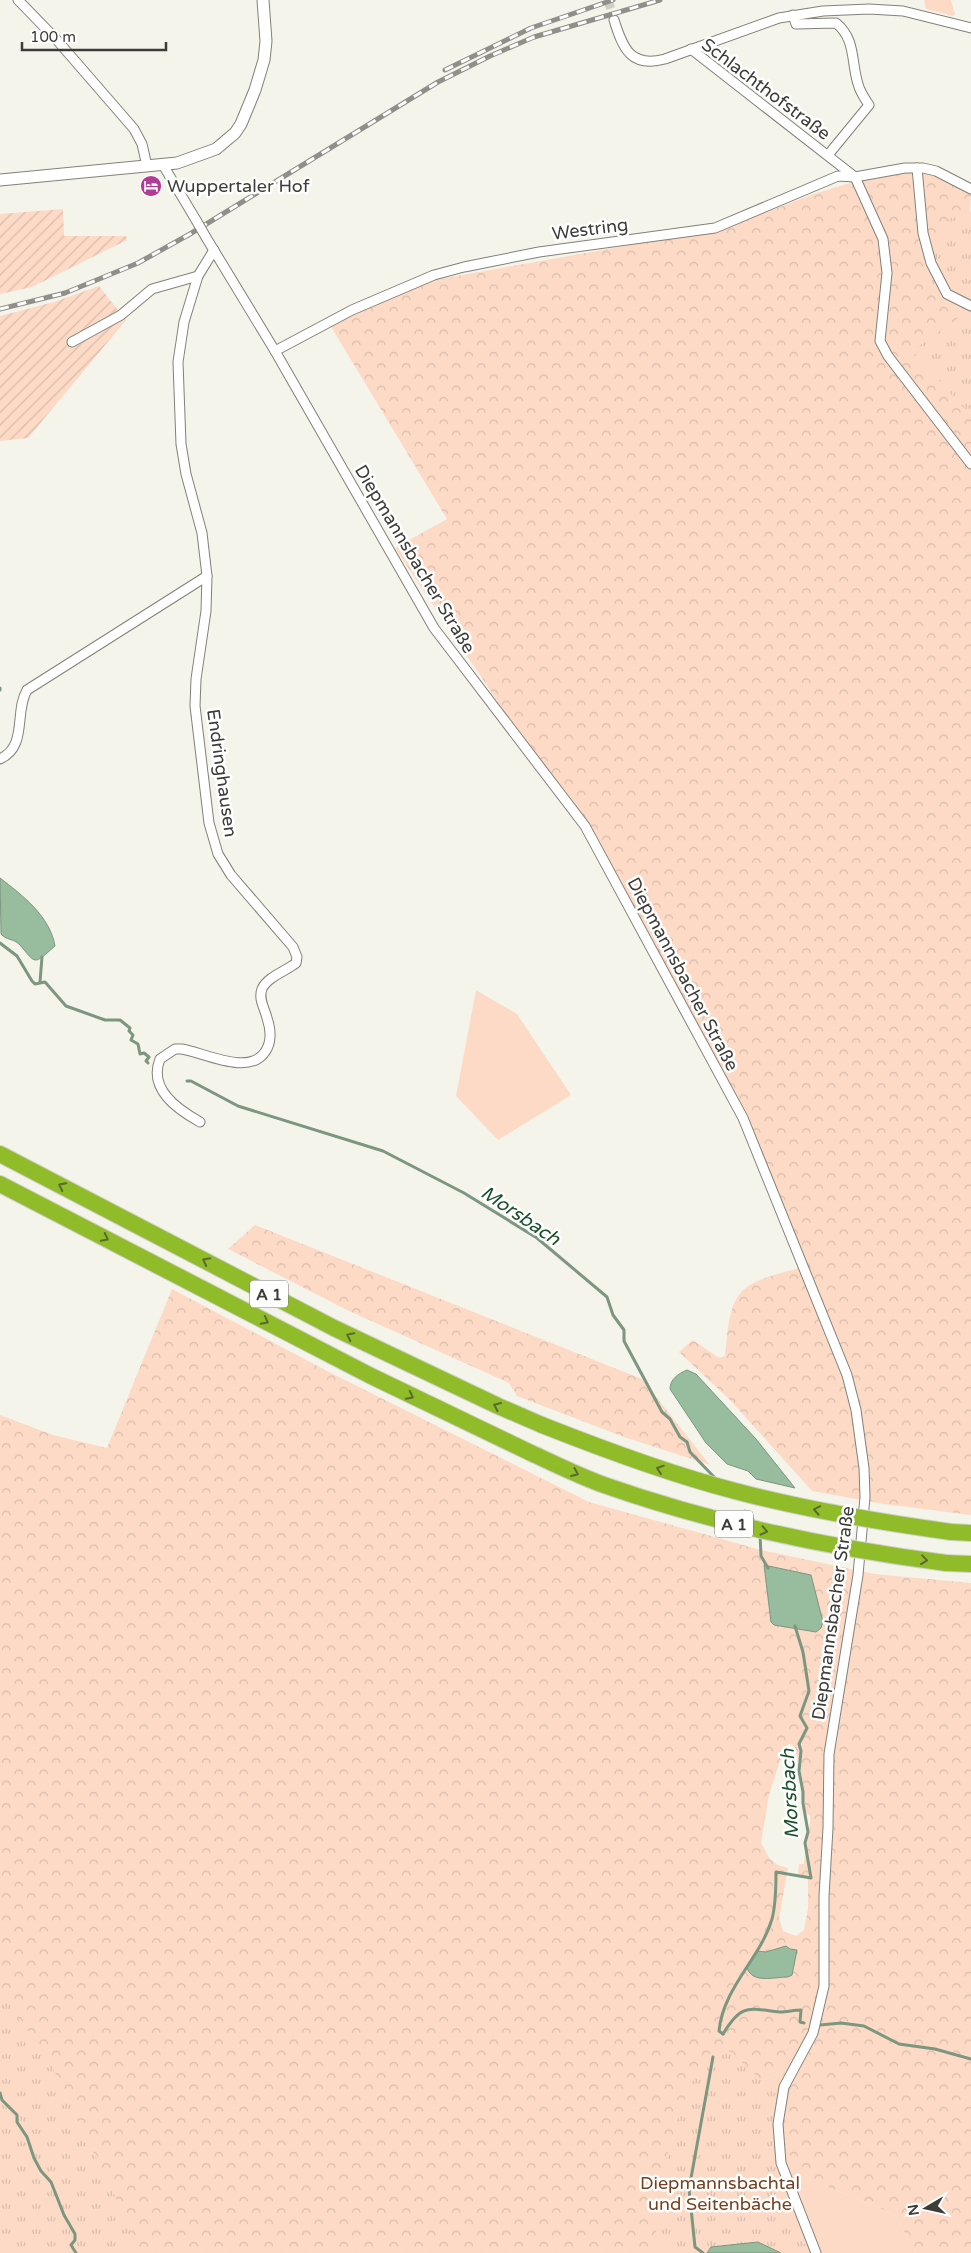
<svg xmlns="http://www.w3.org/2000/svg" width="971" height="2253" viewBox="0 0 971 2253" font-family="'Varela Round',sans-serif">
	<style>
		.grass { fill: #fcdac6 }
		.forest { fill: url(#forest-crowns); fill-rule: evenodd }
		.park { fill: url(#park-tufts) }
		.garden { fill: url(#garden-furrows) }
		.water { fill: #98bc9e; stroke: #7c967f }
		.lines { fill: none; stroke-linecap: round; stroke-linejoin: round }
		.stream { stroke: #7c967f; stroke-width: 3 }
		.minor-tunnel { stroke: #d0cfc7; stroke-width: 9; stroke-dasharray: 9 4.5; stroke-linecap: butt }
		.minor-casing { stroke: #828179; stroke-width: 11 }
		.tertiary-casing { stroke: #828179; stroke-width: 13 }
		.motorway-casing { stroke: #d0d0cf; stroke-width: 18 }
		.minor { stroke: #fff; stroke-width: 9 }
		.tertiary { stroke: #fff; stroke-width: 11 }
		.motorway { stroke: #8fbc28; stroke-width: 16 }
		.rail-casing { stroke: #908f89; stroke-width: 5 }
		.rail { stroke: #fff; stroke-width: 3; stroke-dasharray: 9; stroke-linecap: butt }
		.minor-bridge-casing { stroke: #828179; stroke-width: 11; stroke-linecap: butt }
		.motorway-bridge-casing { stroke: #d0d0cf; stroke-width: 18; stroke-linecap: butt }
		.minor-bridge { stroke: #fff; stroke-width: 9 }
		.motorway-bridge { stroke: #8fbc28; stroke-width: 16 }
		.oneway { stroke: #596932 }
		.labels { text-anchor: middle; stroke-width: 5; stroke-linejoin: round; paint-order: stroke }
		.shield { fill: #fff; stroke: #767674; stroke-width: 1 }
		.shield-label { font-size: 16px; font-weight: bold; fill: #3c3c38 }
		.street-label { font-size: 18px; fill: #3c3c38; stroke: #fff }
		.poi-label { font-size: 18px; fill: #3c3c38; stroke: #fff; text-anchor: start }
		.park-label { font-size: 18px; fill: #75411e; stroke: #fff }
		.water-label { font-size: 19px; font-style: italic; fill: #185029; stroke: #fff }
	</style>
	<defs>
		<pattern id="forest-crowns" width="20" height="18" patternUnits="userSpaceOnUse" patternTransform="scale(1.25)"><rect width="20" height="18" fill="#fcdac6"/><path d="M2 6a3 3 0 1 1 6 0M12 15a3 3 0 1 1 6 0" fill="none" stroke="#d9bcab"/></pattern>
		<pattern id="park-tufts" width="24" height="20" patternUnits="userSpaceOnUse" patternTransform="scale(1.25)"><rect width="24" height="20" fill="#fcdac6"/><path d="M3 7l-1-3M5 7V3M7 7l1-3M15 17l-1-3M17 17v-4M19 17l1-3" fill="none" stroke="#d9bcab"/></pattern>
		<pattern id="garden-furrows" width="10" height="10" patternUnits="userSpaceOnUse" patternTransform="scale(1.25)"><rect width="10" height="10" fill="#fcdac6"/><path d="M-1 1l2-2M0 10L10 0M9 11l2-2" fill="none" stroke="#d9bcab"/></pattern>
	</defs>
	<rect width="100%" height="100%" fill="#f5f4eb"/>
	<!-- grass -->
	<g class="grass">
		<path d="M924 0H951L955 14 953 16 926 9Z"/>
		<path d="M476 990 517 1014 571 1095 498 1140 456 1096Z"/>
		<path d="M782 2072 787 2082 821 2184 894 2214 916 2253H806L780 2244 754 2083Z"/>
	</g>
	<!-- forest -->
	<g class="forest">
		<path d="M910 172 927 173 971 193 965 316 971 411V1515L884 1504 812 1491 729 1399 679 1352 693 1340 719 1358 725 1356C728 1333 727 1298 750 1285 765 1276 789 1271 806 1266L746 1116 573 801 510 720 395 548 447 519 330 325 423 282 725 228 814 194 863 179Z"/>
		<path d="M255 1225 642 1379 710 1465 624 1437 517 1396 509 1383 347 1310 228 1249Z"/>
		<path d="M172 1289 329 1372 589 1502 761 1550 875 1574 971 1583V2253H916L894 2214 821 2184 779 2146 787 2082 782 2072 754 2083 707 2253H0V1415L53 1435 107 1448ZM789 1744 794 1746 800 1766 802 1809 810 1816C811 1832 805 1848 804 1864H799L798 1874 808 1877V1909L804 1930 796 1936 783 1931 779 1918 788 1868 778 1865 770 1859 761 1843 769 1795 784 1748ZM759 1951 766 1952 788 1977 758 1978Z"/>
	</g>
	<!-- park -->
	<g class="park">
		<path d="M971 211V416L912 351 961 316 925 281C931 266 940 225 953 217 958 213 964 212 971 211Z"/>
		<path d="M0 1988 21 2023 43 2048 124 2215 137 2253H0Z"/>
		<path d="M724 2048 734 2055 775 2093 771 2129 777 2172 808 2253H658C657 2239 655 2225 656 2211 660 2177 686 2071 713 2051 716 2049 721 2049 724 2048Z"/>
	</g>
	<!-- garden -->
	<g class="garden">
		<path d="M63 209 64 236H126L127 240 32 287 0 294V214Z"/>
		<path d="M99 286 126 320 28 438 0 441V316L54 302Z"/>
	</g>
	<!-- water -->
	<g class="water">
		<path d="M0 878C22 895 50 916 55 946 33 965 37 965 19 944 14 939 6 940 1 934Z"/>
		<path d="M687 1370 696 1374 756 1439 795 1488 756 1479 748 1471 727 1464 706 1443 670 1389C670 1379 678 1374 687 1370Z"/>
		<path d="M764 1565 811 1575 823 1622 821 1628 816 1632 774 1625 771 1622Z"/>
		<path d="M786 1946 790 1949 797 1950 792 1975 788 1977C774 1977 753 1984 747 1968L757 1951 766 1952Z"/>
		<path d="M758 2242 781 2253H707L711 2247Z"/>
	</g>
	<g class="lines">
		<!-- stream -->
		<g class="stream">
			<path d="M0 688V690"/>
			<path d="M0 943 17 956 32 981 35 984 45 982 66 1006 105 1020H120L130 1028 129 1031 133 1035 131 1040 138 1044 140 1054 144 1053 149 1057 146 1061 148 1063"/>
			<path d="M40 982 42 957"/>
			<path d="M187 1081H191L238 1106 383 1151 464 1193 537 1238 607 1297 613 1315 624 1330V1341L662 1412 670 1419 680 1437 687 1442 690 1452 716 1479"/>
			<path d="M745 1511 755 1522"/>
			<path d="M760 1534 761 1556 768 1568"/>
			<path d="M820 2025 841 2023 864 2026 899 2044 935 2049 971 2059"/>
			<path d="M723 2034 719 2031C723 1988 760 1959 772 1919 776 1904 776 1887 776 1872L811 1878 805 1843 808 1832 803 1803V1792L799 1771 801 1751 799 1744 807 1728 800 1716 809 1691 803 1652 795 1626"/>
			<path d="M723 2034C742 2002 749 2009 780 2012 787 2012 794 2010 801 2010L800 2022 804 2023"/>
			<path d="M0 2093 2 2100 17 2115V2122L27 2137 34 2158 41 2171 51 2182 64 2215 75 2234V2240L71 2245 76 2253"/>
			<path d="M703 2253 695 2247 689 2189 713 2057"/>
		</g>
		<!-- minor-tunnel -->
		<path class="minor-tunnel" d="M608 0 614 20"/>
		<!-- minor casing -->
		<g class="minor-casing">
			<g id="minor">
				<path d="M18 0 56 39 134 129 142 144 147 166"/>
				<path d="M793 15 796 24 836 23C856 39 851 62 858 84 860 92 865 99 869 105L828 155"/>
				<path d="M614 20C623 49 631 68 665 59L779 18 823 11 869 9 903 11 971 28"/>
				<path d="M691 49 855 177 883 239 887 273 880 341 888 356 971 464"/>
				<path d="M163 165 196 220"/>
				<path d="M917 168 923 233 931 263 947 294 971 306"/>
				<path d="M207 239 275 351 434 628 585 826 743 1118 847 1375 856 1410 864 1468 865 1497 858 1575 829 1754 828 1828 824 1896V1986L813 2033 784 2087 778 2124 781 2163 816 2253"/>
				<path d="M72 342 121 315 152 289 198 276"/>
				<path d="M275 351 352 310 434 275 464 267 539 252 715 228 838 176 855 177 905 168H923L936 171 971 189"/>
				<path d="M0 759C28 746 14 712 27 690L207 576"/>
				<path d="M200 1122C177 1109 148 1089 160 1059L175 1049H182C205 1053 249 1076 265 1052 272 1042 271 1030 267 1018 265 1009 258 999 262 989 267 977 286 971 296 963L297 957 293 947 231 875 218 854 209 823 195 706 196 679 206 611 207 576 202 533 186 474 181 444 178 362 184 322 198 276 214 250"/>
			</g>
		</g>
		<!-- tertiary casing -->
		<g class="tertiary-casing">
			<path id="tertiary" d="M0 180 177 163 216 149 235 133 241 124 255 90 264 60 266 41 263 0"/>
		</g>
		<!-- motorway casing -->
		<g class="motorway-casing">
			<g id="motorway">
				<path d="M0 1154 334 1328 498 1406 542 1425"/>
				<path d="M0 1184 371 1376 531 1453"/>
				<path d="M951 1532 971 1533"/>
				<path d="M946 1563 971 1564"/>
			</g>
		</g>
		<!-- minor -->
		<use href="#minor" class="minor"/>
		<!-- tertiary -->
		<use href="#tertiary" class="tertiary"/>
		<!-- motorway -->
		<use href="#motorway" class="motorway"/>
		<!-- rail casing -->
		<g class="rail-casing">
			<g id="rail">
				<path d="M445 70 531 28 613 0"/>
				<path d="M0 309 65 293 138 263 190 234 438 82 490 56 534 37 660 0"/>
			</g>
		</g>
		<!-- rail -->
		<use href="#rail" class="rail"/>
		<!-- minor-bridge casing -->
		<g class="minor-bridge-casing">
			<path id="minor-bridge" d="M196 220 207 239"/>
		</g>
		<!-- motorway-bridge casing -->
		<g class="motorway-bridge-casing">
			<g id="motorway-bridge">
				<path d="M542 1425C605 1450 669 1474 735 1491 806 1510 879 1522 951 1532"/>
				<path d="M531 1453C555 1464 579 1476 604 1485 715 1524 830 1548 946 1563"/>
			</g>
		</g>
		<!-- minor-bridge -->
		<use href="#minor-bridge" class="minor-bridge"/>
		<!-- motorway-bridge -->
		<use href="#motorway-bridge" class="motorway-bridge"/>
	</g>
	<!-- one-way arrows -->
	<defs><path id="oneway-chevron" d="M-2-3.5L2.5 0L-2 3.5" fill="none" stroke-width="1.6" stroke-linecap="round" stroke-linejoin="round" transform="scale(1.25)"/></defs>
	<g class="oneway">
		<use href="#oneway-chevron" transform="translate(62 1186) rotate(-153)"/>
		<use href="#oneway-chevron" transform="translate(105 1238) rotate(27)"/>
		<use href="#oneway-chevron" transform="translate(206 1261) rotate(-153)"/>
		<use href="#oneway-chevron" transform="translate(265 1321) rotate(28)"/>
		<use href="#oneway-chevron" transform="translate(350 1336) rotate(-154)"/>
		<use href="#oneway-chevron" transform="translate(410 1396) rotate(27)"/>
		<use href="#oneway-chevron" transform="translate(497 1406) rotate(-156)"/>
		<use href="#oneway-chevron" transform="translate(660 1469) rotate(-161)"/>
		<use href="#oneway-chevron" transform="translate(575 1473) rotate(23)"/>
		<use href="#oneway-chevron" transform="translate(817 1510) rotate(-169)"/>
		<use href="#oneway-chevron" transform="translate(764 1531) rotate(13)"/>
		<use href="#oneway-chevron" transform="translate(924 1560) rotate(7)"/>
	</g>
	<!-- icons -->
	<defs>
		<g id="hotel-disc" transform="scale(1.125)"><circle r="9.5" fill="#b03c96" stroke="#fff"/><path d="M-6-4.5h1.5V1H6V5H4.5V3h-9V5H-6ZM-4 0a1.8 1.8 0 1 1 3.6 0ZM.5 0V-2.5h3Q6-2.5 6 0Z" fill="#fff"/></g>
	</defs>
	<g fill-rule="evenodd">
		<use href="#hotel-disc" x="151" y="186"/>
	</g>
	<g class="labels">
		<!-- shield labels -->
		<g class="shield">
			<rect x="250" y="1280.5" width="38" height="27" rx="4"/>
			<rect x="715" y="1510.5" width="38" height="27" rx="4"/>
		</g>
		<g class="shield-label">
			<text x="269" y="1300">A 1</text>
			<text x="734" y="1530">A 1</text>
		</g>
		<!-- street labels -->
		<g class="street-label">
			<text transform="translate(766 89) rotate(37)" y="6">Schlachthofstraße</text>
			<text transform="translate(590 229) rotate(-7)" y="6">Westring</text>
			<text transform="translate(415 559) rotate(59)" y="6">Diepmannsbacher Straße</text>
			<text transform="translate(222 773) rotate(82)" y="6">Endringhausen</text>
			<text transform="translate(683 974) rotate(62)" y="6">Diepmannsbacher Straße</text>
			<text transform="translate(833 1613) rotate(-82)" y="6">Diepmannsbacher Straße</text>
		</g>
		<!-- poi labels -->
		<g class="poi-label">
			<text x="167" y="192">Wuppertaler Hof</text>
		</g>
		<!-- park labels -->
		<g class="park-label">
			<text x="720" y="2189">Diepmannsbachtal<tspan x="720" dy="21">und Seitenbäche</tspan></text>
		</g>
		<!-- water labels -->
		<g class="water-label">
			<text transform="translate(521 1215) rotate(34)" y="7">Morsbach</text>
			<text transform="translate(789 1794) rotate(-93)" y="7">Morsbach</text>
		</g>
	</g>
	<!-- north arrow -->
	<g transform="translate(926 2208) rotate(261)" stroke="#ffffff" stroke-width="4" paint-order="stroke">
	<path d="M0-4L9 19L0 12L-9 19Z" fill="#3c3c38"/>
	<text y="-8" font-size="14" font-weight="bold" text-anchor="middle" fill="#3c3c38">N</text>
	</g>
	<!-- scale -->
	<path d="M22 42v8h144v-8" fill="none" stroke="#3c3c38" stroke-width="2.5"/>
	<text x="30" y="42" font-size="15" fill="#3c3c38" stroke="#ffffff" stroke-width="4" paint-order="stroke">100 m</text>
</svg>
